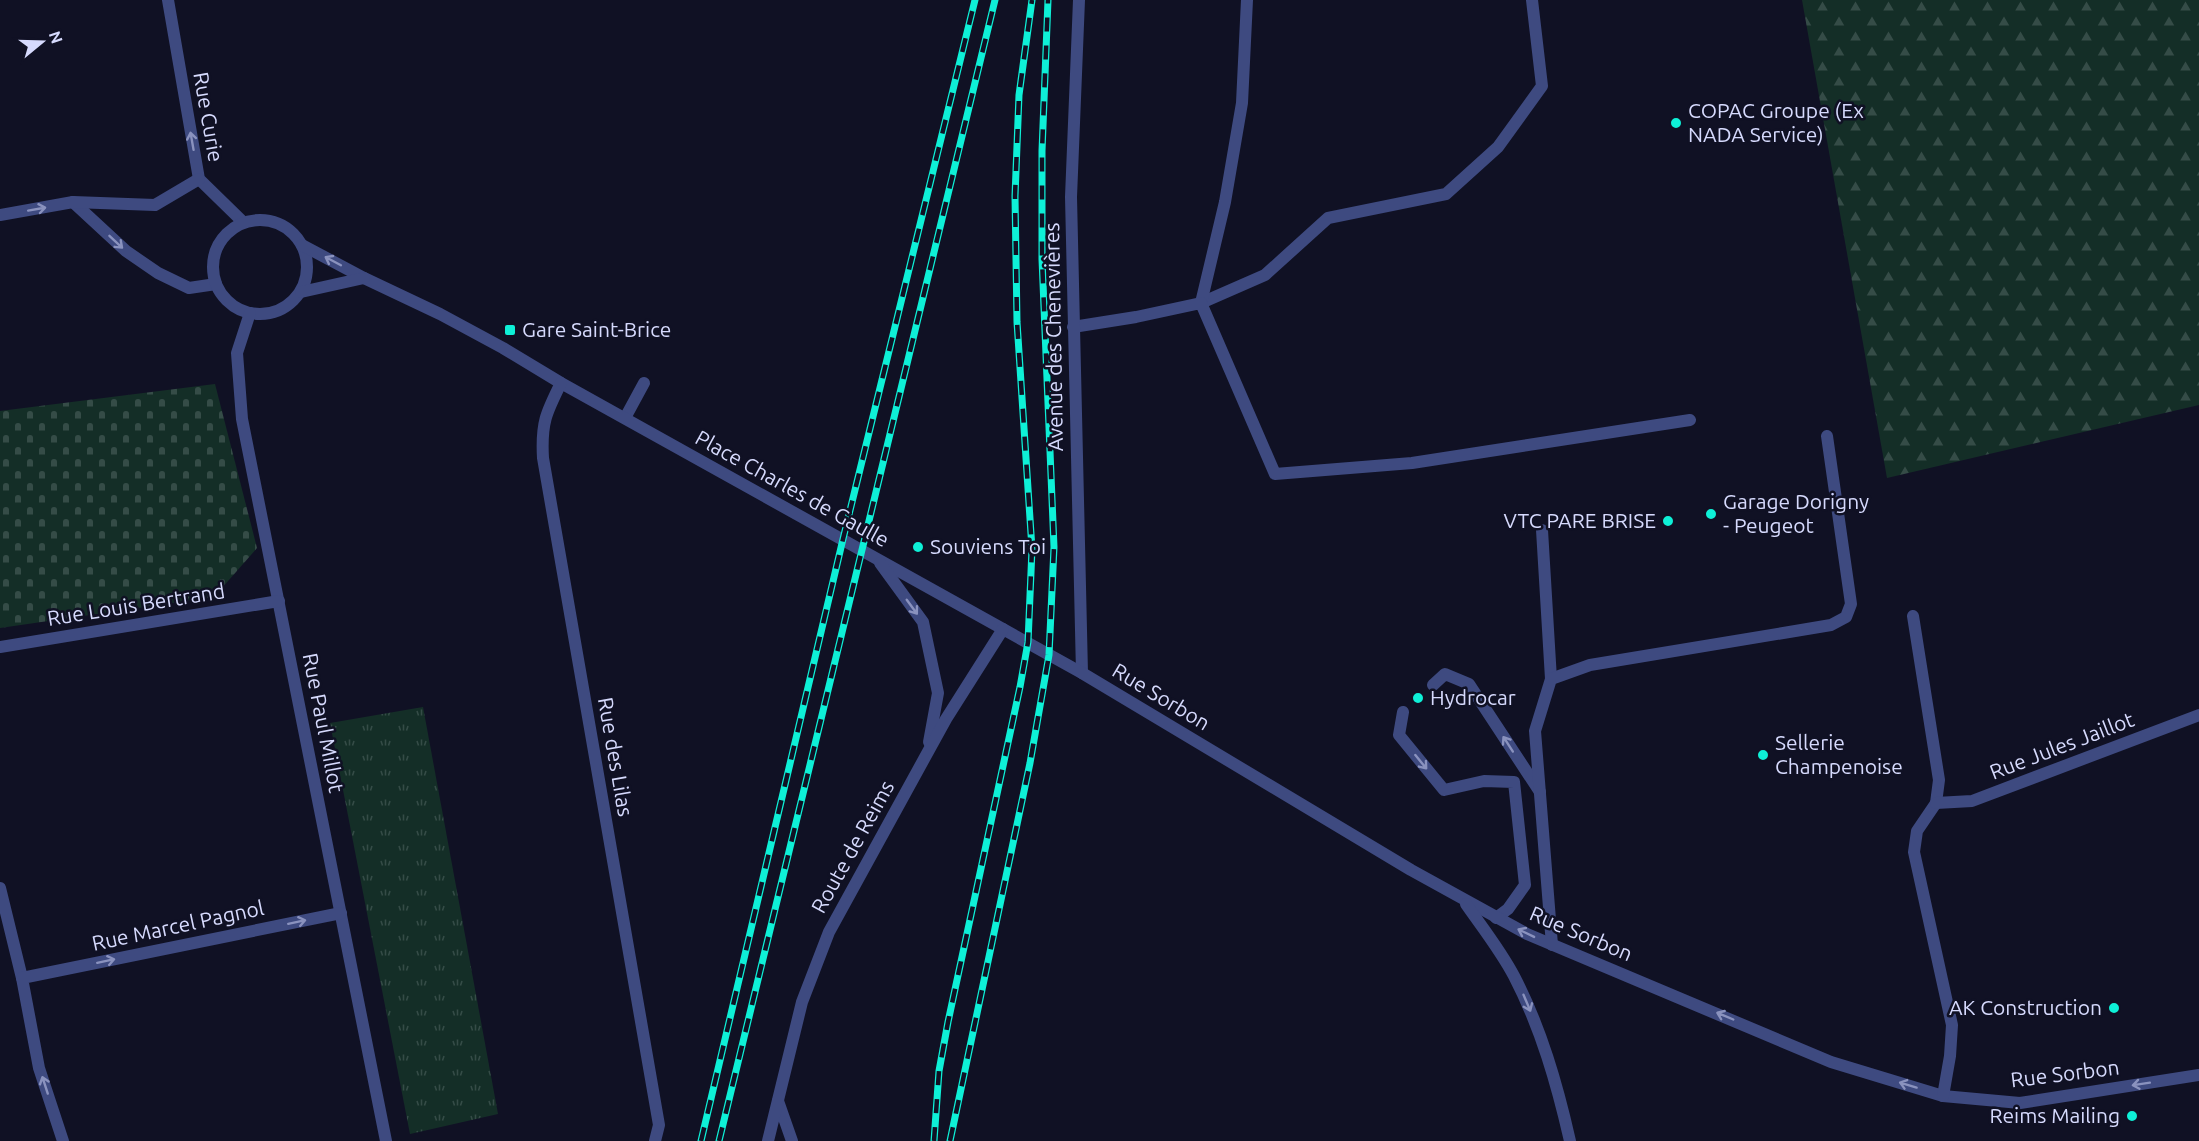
<svg xmlns="http://www.w3.org/2000/svg" width="2199" height="1141" viewBox="0 0 2199 1141" font-family="Ubuntu,sans-serif">
	<style>
		.forest { fill: url(#forest-firs) }
		.cemetery { fill: url(#cemetery-stones) }
		.park { fill: url(#park-tufts) }
		.lines { fill: none; stroke-linecap: round; stroke-linejoin: round }
		.service { stroke: #3e4a80; stroke-width: 12 }
		.minor { stroke: #3e4a80; stroke-width: 12 }
		.rail-casing { stroke: #0ef0d7; stroke-width: 7 }
		.rail { stroke: #101124; stroke-width: 4.5; stroke-dasharray: 14; stroke-linecap: butt }
		.oneway { stroke: #8a92be }
		.poi-dot { fill: #0ef0d7; stroke: #101124; stroke-width: 2 }
		.labels { text-anchor: middle; stroke-width: 5; stroke-linejoin: round; paint-order: stroke }
		.poi-label { font-size: 21px; fill: #d6dafd; stroke: #101124; text-anchor: start }
		.street-label { font-size: 21px; fill: #d6dafd; stroke: #101124 }
	</style>
	<defs>
		<pattern id="forest-firs" width="22" height="20" patternUnits="userSpaceOnUse" patternTransform="scale(1.5)"><rect width="22" height="20" fill="#142e27"/><path d="M5 1l3.5 6h-7zM16 11l3.5 6h-7z" fill="#354c47"/></pattern>
		<pattern id="cemetery-stones" width="16" height="16" patternUnits="userSpaceOnUse" patternTransform="scale(1.5)"><rect width="16" height="16" fill="#142e27"/><path d="M2 7V4a2 2 0 0 1 4 0v3zM10 15v-3a2 2 0 0 1 4 0v3z" fill="#354c47"/></pattern>
		<pattern id="park-tufts" width="24" height="20" patternUnits="userSpaceOnUse" patternTransform="scale(1.5)"><rect width="24" height="20" fill="#142e27"/><path d="M3 7l-1-3M5 7V3M7 7l1-3M15 17l-1-3M17 17v-4M19 17l1-3" fill="none" stroke="#354c47"/></pattern>
	</defs>
	<rect width="100%" height="100%" fill="#101124"/>
	<!-- forest -->
	<path class="forest" d="M1802 0H2199V405L1887 478Z"/>
	<!-- cemetery -->
	<path class="cemetery" d="M215 384 257 548 214 597 0 628V411Z"/>
	<!-- park -->
	<path class="park" d="M423 707 498 1114 410 1134 330 723Z"/>
	<g class="lines">
		<!-- service -->
		<g class="service">
			<path d="M1201 303 1265 275 1328 218 1446 194 1498 147 1542 86 1532 0"/>
			<path d="M1201 303 1225 202 1242 103 1247 0"/>
			<path d="M1073 327 1136 317 1201 303 1275 474 1412 463 1690 420"/>
			<path d="M625 418 644 383"/>
			<path d="M1542 530 1551 679"/>
			<path d="M1433 685 1445 674 1469 684 1540 792"/>
			<path d="M1403 712 1399 735 1444 790 1484 781 1514 782 1525 885 1508 909 1496 918"/>
			<path d="M1552 945 1535 731 1551 679 1590 665 1831 625 1846 617 1851 604 1827 436"/>
			<path d="M778 1101 792 1141"/>
		</g>
		<!-- minor -->
		<g class="minor">
			<path d="M168 0 199 179 243 222"/>
			<path d="M1079 0 1071 197 1082 673"/>
			<path d="M73 202 126 251 158 273 189 288 216 284"/>
			<path d="M0 215 73 202 155 205 199 179"/>
			<circle cx="260" cy="267" r="47"/>
			<path d="M302 245 364 278 440 314 503 348 561 383 1082 673 1411 870 1527 934 1831 1062 1943 1096 2020 1103 2199 1075"/>
			<path d="M301 292 364 278"/>
			<path d="M250 313 237 353 242 419 386 1141"/>
			<path d="M561 383C546 413 541 423 543 458L659 1125 655 1141"/>
			<path d="M880 563 923 622 938 693 929 742"/>
			<path d="M1913 616 1939 780 1936 803 1917 831 1914 852 1952 1025 1950 1056 1943 1096"/>
			<path d="M0 647 279 601"/>
			<path d="M1936 803 1972 801 2199 715"/>
			<path d="M0 888 22 978"/>
			<path d="M1466 904C1482 927 1501 951 1514 976 1541 1028 1557 1084 1570 1141"/>
			<path d="M63 1141 39 1068 22 978 341 913"/>
			<path d="M768 1141 802 1002 829 932 946 719 1003 629"/>
		</g>
		<!-- rail casing -->
		<g class="rail-casing">
			<g id="rail">
				<path d="M701 1141 843 539 975 0"/>
				<path d="M719 1141 995 0"/>
				<path d="M934 1141 939 1071 948 1022 1020 687 1028 642 1032 549 1017 322 1015 196 1019 95 1032 0"/>
				<path d="M950 1141 1030 763 1049 655 1054 547 1042 259V151L1048 0"/>
			</g>
		</g>
		<!-- rail -->
		<use href="#rail" class="rail"/>
	</g>
	<!-- one-way arrows -->
	<defs><path id="oneway-shaft" d="M-6 0H5M1.5-3L5.5 0L1.5 3" fill="none" stroke-width="1.6" stroke-linecap="round" stroke-linejoin="round" transform="scale(1.5)"/></defs>
	<g class="oneway">
		<use href="#oneway-shaft" transform="translate(192 141) rotate(-100)"/>
		<use href="#oneway-shaft" transform="translate(37 209) rotate(-10)"/>
		<use href="#oneway-shaft" transform="translate(116 242) rotate(43)"/>
		<use href="#oneway-shaft" transform="translate(333 261) rotate(-152)"/>
		<use href="#oneway-shaft" transform="translate(912 607) rotate(54)"/>
		<use href="#oneway-shaft" transform="translate(1508 744) rotate(-123)"/>
		<use href="#oneway-shaft" transform="translate(1421 762) rotate(51)"/>
		<use href="#oneway-shaft" transform="translate(297 922) rotate(-12)"/>
		<use href="#oneway-shaft" transform="translate(1526 933) rotate(-154)"/>
		<use href="#oneway-shaft" transform="translate(106 961) rotate(-12)"/>
		<use href="#oneway-shaft" transform="translate(1527 1003) rotate(67)"/>
		<use href="#oneway-shaft" transform="translate(1725 1016) rotate(-157)"/>
		<use href="#oneway-shaft" transform="translate(2141 1084) rotate(171)"/>
		<use href="#oneway-shaft" transform="translate(45 1085) rotate(-108)"/>
		<use href="#oneway-shaft" transform="translate(1908 1085) rotate(-163)"/>
	</g>
	<!-- markers -->
	<g class="poi-dot">
		<circle cx="1676" cy="123" r="6"/>
		<rect x="504" y="324" width="12" height="12" rx="3"/>
		<circle cx="1711" cy="514" r="6"/>
		<circle cx="1668" cy="521" r="6"/>
		<circle cx="918" cy="547" r="6"/>
		<circle cx="1418" cy="698" r="6"/>
		<circle cx="1763" cy="755" r="6"/>
		<circle cx="2114" cy="1008" r="6"/>
		<circle cx="2132" cy="1116" r="6"/>
	</g>
	<g class="labels">
		<!-- poi labels -->
		<g class="poi-label">
			<text x="1688" y="118">COPAC Groupe (Ex<tspan x="1688" dy="24">NADA Service)</tspan></text>
			<text x="522" y="337">Gare Saint-Brice</text>
			<text x="1723" y="509">Garage Dorigny<tspan x="1723" dy="24">- Peugeot</tspan></text>
			<text x="1656" y="528" text-anchor="end">VTC PARE BRISE</text>
			<text x="930" y="554">Souviens Toi</text>
			<text x="1430" y="705">Hydrocar</text>
			<text x="1775" y="750">Sellerie<tspan x="1775" dy="24">Champenoise</tspan></text>
			<text x="2102" y="1015" text-anchor="end">AK Construction</text>
			<text x="2120" y="1123" text-anchor="end">Reims Mailing</text>
		</g>
		<!-- street labels -->
		<g class="street-label">
			<text transform="translate(208 117) rotate(80)" y="7">Rue Curie</text>
			<text transform="translate(1054 337) rotate(-91)" y="7">Avenue des Chenevières</text>
			<text transform="translate(792 489) rotate(29)" y="7">Place Charles de Gaulle</text>
			<text transform="translate(136 605) rotate(-9)" y="7">Rue Louis Bertrand</text>
			<text transform="translate(1161 697) rotate(31)" y="7">Rue Sorbon</text>
			<text transform="translate(323 723) rotate(79)" y="7">Rue Paul Millot</text>
			<text transform="translate(2062 746) rotate(-21)" y="7">Rue Jules Jaillot</text>
			<text transform="translate(615 757) rotate(80)" y="7">Rue des Lilas</text>
			<text transform="translate(853 847) rotate(-61)" y="7">Route de Reims</text>
			<text transform="translate(178 926) rotate(-12)" y="7">Rue Marcel Pagnol</text>
			<text transform="translate(1581 934) rotate(23)" y="7">Rue Sorbon</text>
			<text transform="translate(2065 1074) rotate(-7)" y="7">Rue Sorbon</text>
		</g>
	</g>
	<!-- north arrow -->
	<g transform="translate(42 42) rotate(71)" stroke="#101124" stroke-width="4.5" paint-order="stroke">
	<path d="M0-4.5L10 22L0 15L-10 22Z" fill="#d6dafd"/>
	<text y="-9" font-size="16" font-weight="bold" text-anchor="middle" fill="#d6dafd">N</text>
	</g>
</svg>
